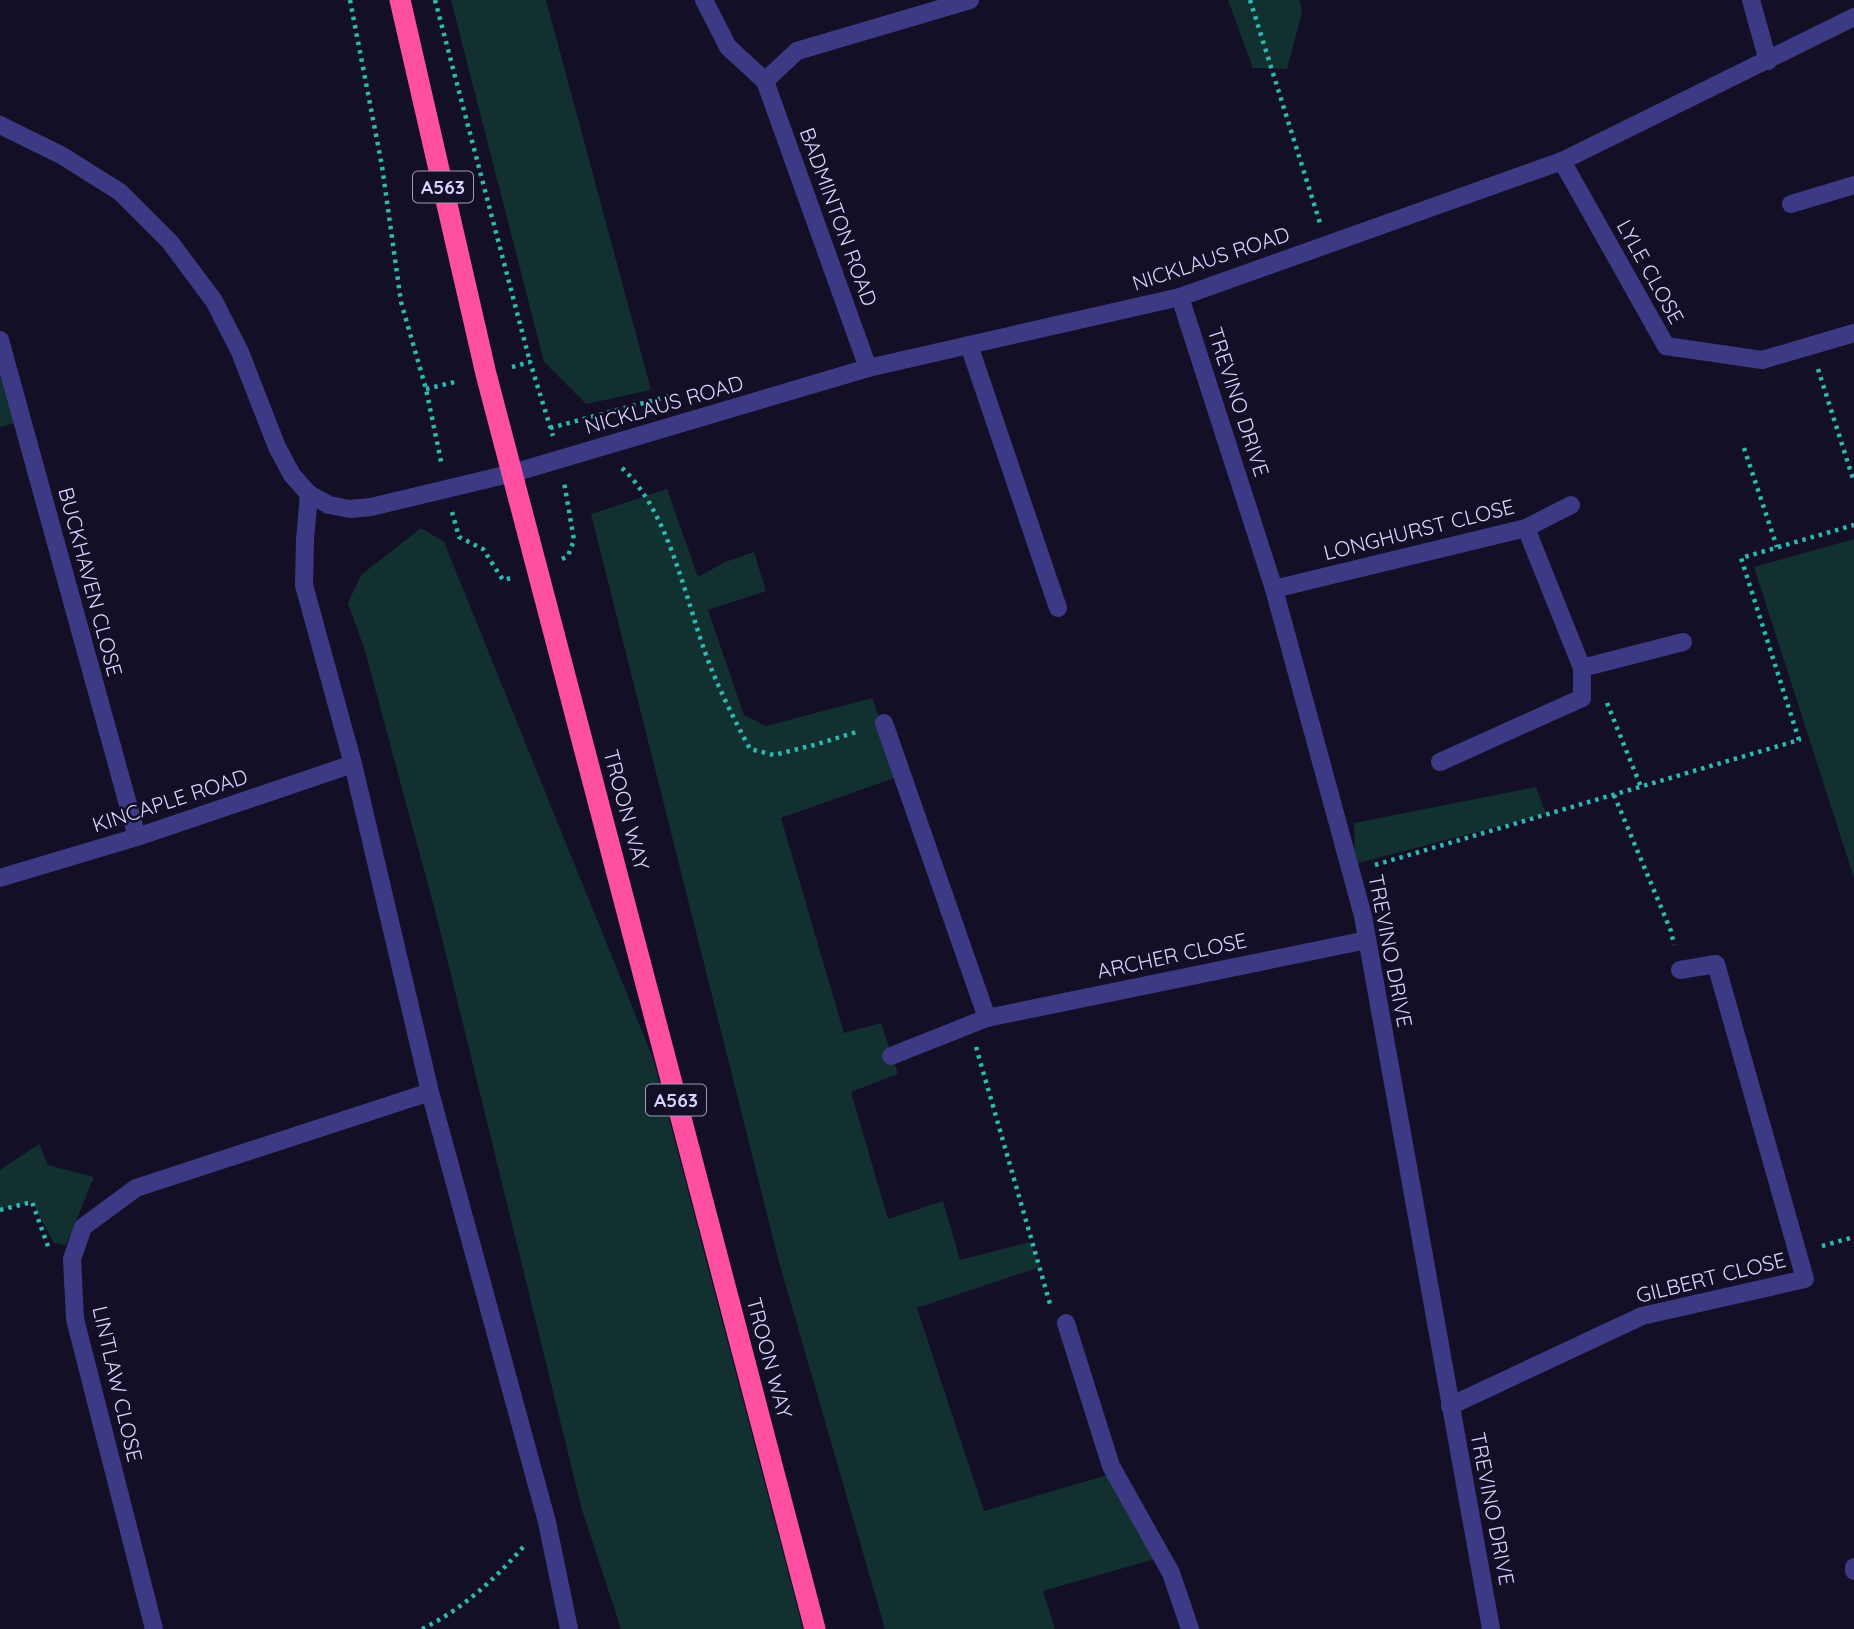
<svg xmlns="http://www.w3.org/2000/svg" width="1854" height="1629" viewBox="0 0 1854 1629" font-family="Quicksand,sans-serif">
	<style>
		.green { fill: #12302f }
		.lines { fill: none; stroke-linecap: round; stroke-linejoin: round }
		.path { stroke: #2fb8b0; stroke-width: 4.5; stroke-dasharray: 3.5 5; stroke-linecap: butt }
		.lane { stroke: #3d3a85; stroke-width: 18 }
		.street { stroke: #3d3a85; stroke-width: 18 }
		.highway { stroke: #ff4fa3; stroke-width: 21 }
		.labels { text-anchor: middle; stroke-width: 5; stroke-linejoin: round; paint-order: stroke }
		.shield { fill: #130f26; stroke: #9e99be; stroke-width: 2 }
		.shield-label { font-size: 19px; font-weight: bold; fill: #d9d4ff }
		.street-label { font-size: 21px; fill: #d9d4ff; stroke: #130f26 }
	</style>
	<rect width="100%" height="100%" fill="#130f26"/>
	<!-- green -->
	<g class="green">
		<path d="M451 0H546L651 390 586 404 544 362Z"/>
		<path d="M1228 0H1300L1302 13 1287 69 1253 68Z"/>
		<path d="M0 340 22 421 0 427Z"/>
		<path d="M667 489 698 577 725 562 754 552 766 591 708 610 744 715 766 726 872 698 900 776 781 818 844 1033 881 1023 898 1074 851 1092 888 1219 943 1201 960 1260 1030 1242 1040 1267 917 1308 984 1511 1111 1474 1162 1557 1043 1591 1055 1629H885L779 1262 591 514Z"/>
		<path d="M421 528 444 542 653 1058 803 1629H621L582 1510 438 922 365 651 348 603 361 575Z"/>
		<path d="M1854 539V878L1754 567Z"/>
		<path d="M1536 787 1546 814 1355 864 1354 823Z"/>
		<path d="M39 1144 48 1165 94 1177 66 1245 54 1243 32 1202 0 1210V1170Z"/>
	</g>
	<g class="lines">
		<!-- path -->
		<g class="path">
			<path d="M350 0 382 166 401 302 426 389 442 466"/>
			<path d="M435 0 530 362"/>
			<path d="M1250 0 1320 223"/>
			<path d="M512 367 530 362 553 436"/>
			<path d="M1818 369 1854 482"/>
			<path d="M426 389 459 381"/>
			<path d="M550 428 681 393"/>
			<path d="M1744 448 1777 547"/>
			<path d="M622 468C668 511 684 593 705 652 717 686 733 717 750 749L774 755 814 745 860 731"/>
			<path d="M452 512 459 537 483 549 503 580 511 578"/>
			<path d="M562 559 568 556 574 540 564 482"/>
			<path d="M1607 703 1641 787"/>
			<path d="M1614 795 1671 931 1674 945"/>
			<path d="M1375 865 1799 740 1741 558 1854 525"/>
			<path d="M976 1047 1050 1304"/>
			<path d="M0 1210 32 1202 49 1249"/>
			<path d="M1822 1246 1854 1237"/>
			<path d="M422 1629C463 1609 495 1579 525 1545"/>
		</g>
		<!-- lane -->
		<g class="lane">
			<path d="M1791 204 1854 185"/>
			<path d="M969 345 1058 608"/>
			<path d="M1526 528 1582 668 1683 642"/>
			<path d="M1440 762 1582 698V668"/>
			<path d="M547 1522 569 1629"/>
		</g>
		<!-- street -->
		<g class="street">
			<path d="M704 0 728 47 765 81"/>
			<path d="M1751 0 1768 61"/>
			<path d="M0 125 61 155 120 192 170 242 214 301 240 352 277 447 292 475 309 494 329 505 350 509 371 507 513 473 868 368 1180 297 1562 161 1854 17"/>
			<path d="M1562 161 1666 346 1762 360 1854 333"/>
			<path d="M1180 297 1274 589 1363 916 1491 1629"/>
			<path d="M0 340 137 837"/>
			<path d="M868 368 765 81 797 51 970 0"/>
			<path d="M309 494 305 540 304 585 353 764 430 1092 547 1522"/>
			<path d="M1274 589 1526 528 1571 505"/>
			<path d="M884 723 987 1018"/>
			<path d="M0 878 137 837 353 764"/>
			<path d="M891 1056 987 1018 1367 940"/>
			<path d="M1066 1323 1111 1466 1171 1573 1190 1629"/>
			<path d="M1450 1406 1642 1316 1805 1279 1716 964 1680 970"/>
			<path d="M1854 1567V1571"/>
			<path d="M154 1629 75 1319 72 1259 83 1227 136 1188 430 1092"/>
		</g>
		<!-- highway -->
		<path class="highway" d="M400 0 486 374 815 1629"/>
	</g>
	<g class="labels">
		<!-- shield labels -->
		<g class="shield">
			<rect x="413" y="171.5" width="60" height="31" rx="5"/>
			<rect x="646" y="1084.5" width="60" height="31" rx="5"/>
		</g>
		<g class="shield-label">
			<text x="443" y="194">A563</text>
			<text x="676" y="1107">A563</text>
		</g>
		<!-- street labels -->
		<g class="street-label">
			<text transform="translate(838 217) rotate(70)" y="7">BADMINTON ROAD</text>
			<text transform="translate(1211 259) rotate(-18)" y="7">NICKLAUS ROAD</text>
			<text transform="translate(1650 272) rotate(61)" y="7">LYLE CLOSE</text>
			<text transform="translate(1238 402) rotate(72)" y="7">TREVINO DRIVE</text>
			<text transform="translate(664 405) rotate(-16)" y="7">NICKLAUS ROAD</text>
			<text transform="translate(1419 530) rotate(-14)" y="7">LONGHURST CLOSE</text>
			<text transform="translate(90 582) rotate(75)" y="7">BUCKHAVEN CLOSE</text>
			<text transform="translate(170 801) rotate(-18)" y="7">KINCAPLE ROAD</text>
			<text transform="translate(626 810) rotate(75)" y="7">TROON WAY</text>
			<text transform="translate(1390 951) rotate(79)" y="7">TREVINO DRIVE</text>
			<text transform="translate(1172 956) rotate(-12)" y="7">ARCHER CLOSE</text>
			<text transform="translate(1711 1278) rotate(-14)" y="7">GILBERT CLOSE</text>
			<text transform="translate(769 1358) rotate(75)" y="7">TROON WAY</text>
			<text transform="translate(117 1384) rotate(77)" y="7">LINTLAW CLOSE</text>
			<text transform="translate(1492 1509) rotate(79)" y="7">TREVINO DRIVE</text>
		</g>
	</g>
</svg>
